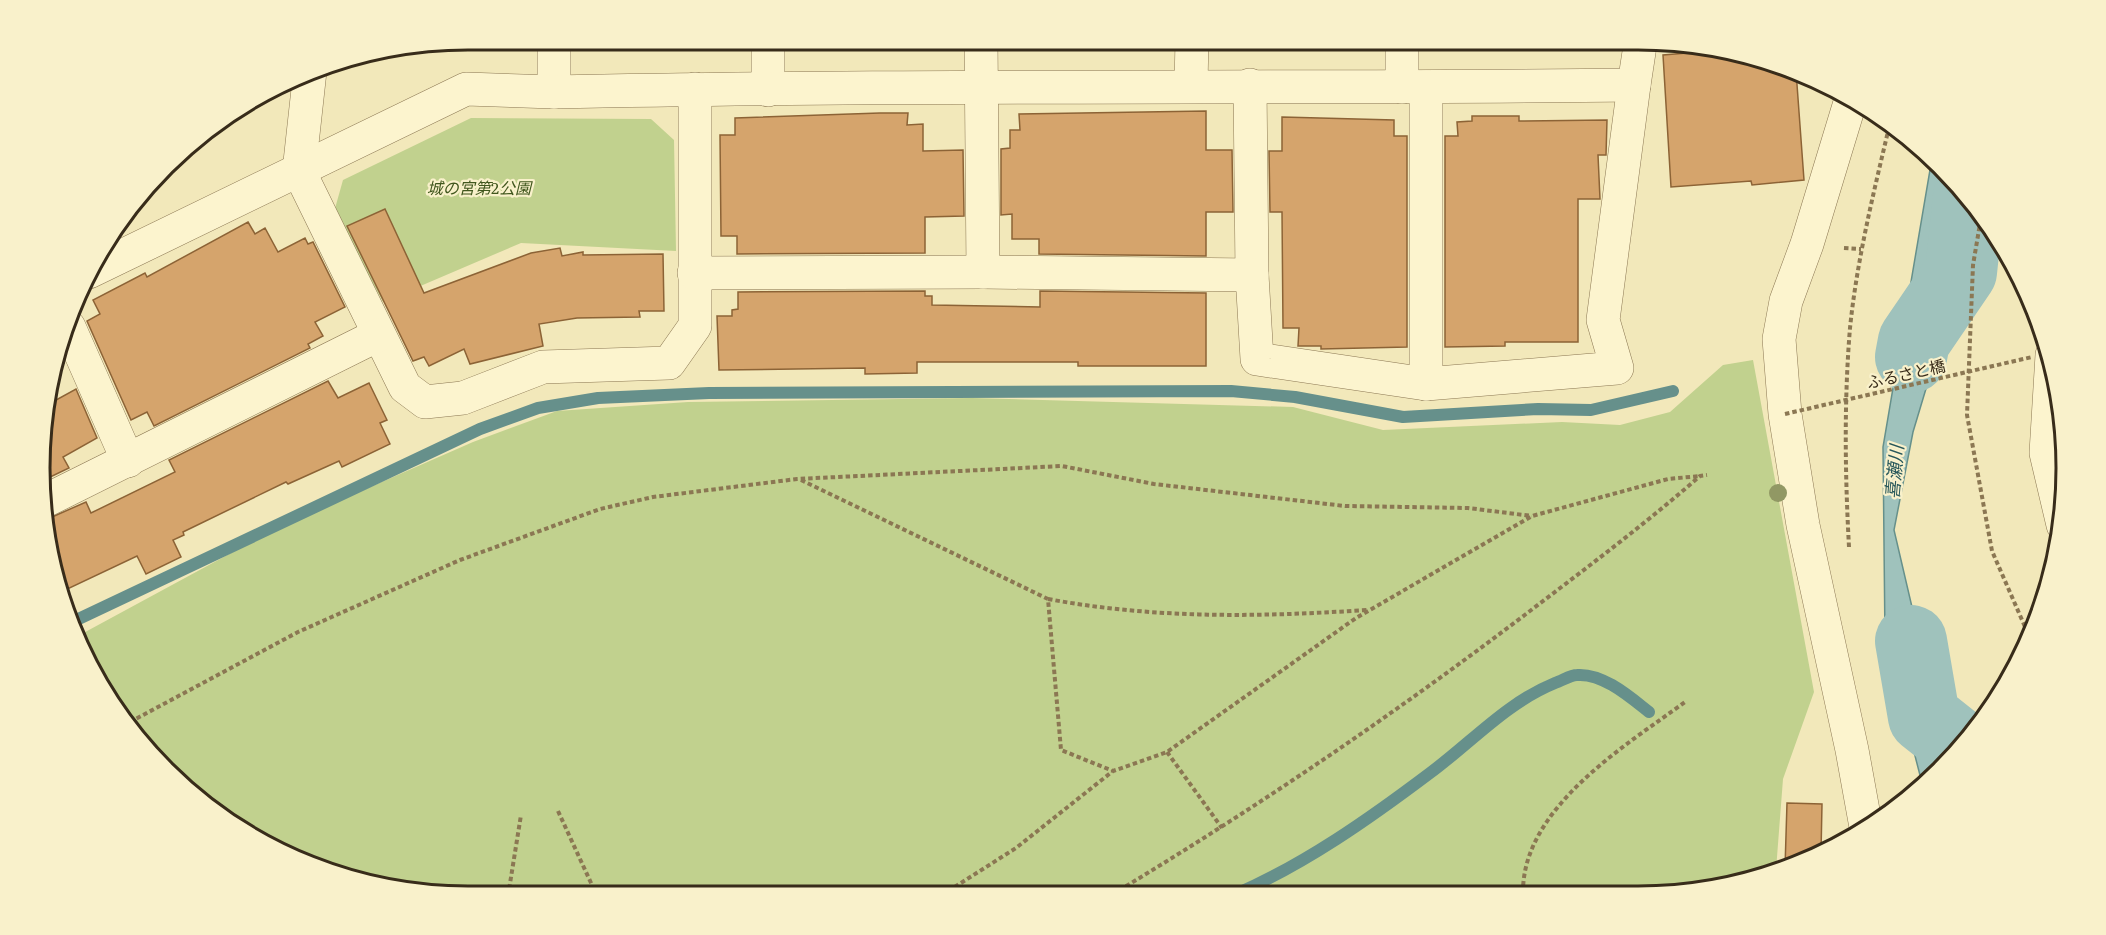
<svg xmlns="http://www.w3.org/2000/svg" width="2106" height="935" viewBox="0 0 2106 935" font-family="Literata,'Noto Sans JP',serif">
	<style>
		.green { fill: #c1d18e }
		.water { fill: #9fc2bc; stroke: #66908b; stroke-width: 1.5 }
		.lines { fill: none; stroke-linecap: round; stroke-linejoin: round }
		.stream { stroke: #66908b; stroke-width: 12 }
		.river { stroke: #9fc2bc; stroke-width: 72 }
		.building { fill: #d5a46c; stroke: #8c6336; stroke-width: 1.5 }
		.street-casing { stroke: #8b7753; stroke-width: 34 }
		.path { stroke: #8b7753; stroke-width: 4; stroke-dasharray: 4.5 3; stroke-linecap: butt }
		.street { stroke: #fcf4ce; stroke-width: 33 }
		.path-bridge { stroke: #8b7753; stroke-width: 4; stroke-dasharray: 4.5 3; stroke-linecap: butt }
		.tree { fill: #919864 }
		.labels { text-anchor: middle; stroke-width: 4.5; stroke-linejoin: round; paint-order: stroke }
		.park-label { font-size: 16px; font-style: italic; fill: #41571e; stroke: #f9f1cb }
		.street-label { font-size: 16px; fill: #382c1a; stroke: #f9f1cb }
		.water-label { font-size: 18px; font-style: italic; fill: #27575a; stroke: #f9f1cb }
		.rim { fill: none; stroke: #382c1a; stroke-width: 3 }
	</style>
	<rect width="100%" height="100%" fill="#f2e8ba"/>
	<!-- green -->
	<g class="green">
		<path d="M471 118 651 119 674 140 676 251 521 243 383 302 334 212 343 180Z"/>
		<path d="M1753 360 1814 692 1783 779 1776 870 1695 892 467 896 329 873 254 839 185 790 96 681 76 637 279 527 473 442 557 411 688 402 972 398 1293 407 1383 430 1562 422 1620 425 1670 412 1723 365Z"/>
	</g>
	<!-- water -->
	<path class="water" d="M1932 158 1969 196 1961 272 1913 432 1894 530 1947 757 1922 783 1885 639 1883 447Z"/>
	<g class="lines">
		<!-- stream -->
		<g class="stream">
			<path d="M70 623 480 429 538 408 598 398 709 393 1231 391 1295 397 1403 417 1538 409 1591 410 1673 391"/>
			<path d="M1236 894C1305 864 1369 819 1430 773 1472 742 1506 703 1555 683 1562 681 1570 675 1577 675 1603 673 1630 697 1649 712"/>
		</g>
		<!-- river -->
		<g class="river">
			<path d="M1911 357 1914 341 1961 272 1969 196"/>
			<path d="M1911 641 1924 717 1958 744"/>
		</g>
	</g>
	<!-- building -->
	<g class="building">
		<path d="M1711 51 1777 62 1796 71 1804 180 1752 185 1751 181 1671 187 1663 55Z"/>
		<path d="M1206 111V150H1232L1233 212H1206V256L1039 254V239H1012V214L1001 215V149L1010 148V130H1020L1019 114Z"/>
		<path d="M880 113H908L907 125 923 124V151L963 150 964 216 925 217V253L737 254V236H721L720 135H735V118Z"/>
		<path d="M1472 116H1519V121L1607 120 1606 155H1598L1600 199H1578V342H1505V346L1445 347V136H1458L1457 122 1472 121Z"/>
		<path d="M1282 117 1394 120V136H1407V347L1321 349V346H1298L1299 328H1283L1282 212H1270L1269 151H1282Z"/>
		<path d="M385 209 424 293 531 253 560 248 562 256 583 252V255L663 254 664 311H639L640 317 577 318 539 324 543 346 470 364 464 349 429 366 424 357 413 361 347 226Z"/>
		<path d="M248 222 255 234 265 228 278 252 305 238 308 244 313 242 345 307 315 322 323 336 308 344 310 348 154 426 147 412 131 420 87 321 100 314 93 300 145 273 147 277Z"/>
		<path d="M925 291V296H932V305L1040 307V291L1206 293V366H1078V362H917V373L865 374V368L719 370 717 316H732V310L738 309V292Z"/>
		<path d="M328 381 338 398 369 383 387 420 380 423 390 444 342 467 339 461 288 484 286 482 183 532 184 535 173 540 181 557 146 574 137 556 59 593 43 521 86 502 91 513 175 472 169 460Z"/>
		<path d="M76 389 97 438 63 457 69 468 44 480 47 405Z"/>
		<path d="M1787 803 1822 804 1821 853 1803 863 1785 868Z"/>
	</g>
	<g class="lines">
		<!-- street casing -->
		<g class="street-casing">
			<g id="street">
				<path d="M554 39V92"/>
				<path d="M768 39V90"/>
				<path d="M981 39 983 272"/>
				<path d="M1402 39V87"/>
				<path d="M310 71 299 171 405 387 425 402 463 398 543 367 669 363 695 326V89"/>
				<path d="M1191 85 1192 39"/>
				<path d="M1250 85 1252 275 1257 359 1426 384 1617 368 1603 320 1634 85"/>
				<path d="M1852 96 1807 244 1786 301 1779 339 1785 414 1803 525 1852 750 1866 827"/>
				<path d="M89 272 466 89 554 92C914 84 1274 89 1634 85L1641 39"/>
				<path d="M694 273 983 272 1252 275"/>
				<path d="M69 327 128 461"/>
				<path d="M2052 355 2046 453 2063 525"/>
				<path d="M1426 384V87"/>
				<path d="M43 502 378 335"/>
			</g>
		</g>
		<!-- path -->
		<g class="path">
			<path d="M1982 212 1973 265 1967 415 1992 551 2029 636"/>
			<path d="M1844 248 1861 249"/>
			<path d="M801 480 1048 599 1061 750 1113 771"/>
			<path d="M1849 547C1845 474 1844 401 1850 328 1857 259 1874 191 1890 123"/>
			<path d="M1048 599C1155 619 1259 617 1367 610"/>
			<path d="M130 722 298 632 460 560 600 509 653 497 797 479 1062 466 1154 484 1345 506 1468 508 1532 516"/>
			<path d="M1167 752 1222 828"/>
			<path d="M558 811 597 896"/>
			<path d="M1523 893C1522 808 1625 746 1685 702"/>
			<path d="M1113 894C1256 808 1393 715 1526 614 1585 569 1644 525 1700 476L1707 475"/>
			<path d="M942 895 1016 848 1113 771 1167 752 1356 618 1532 516 1668 479 1700 476"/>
			<path d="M508 896 521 815"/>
		</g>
		<!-- street -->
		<use href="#street" class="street"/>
		<!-- path-bridge -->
		<path class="path-bridge" d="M1785 414 2032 357"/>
	</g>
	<!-- trees -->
	<circle class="tree" cx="1778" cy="493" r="9"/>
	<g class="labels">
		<!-- park labels -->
		<g class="park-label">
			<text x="479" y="194">城の宮第2公園</text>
		</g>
		<!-- street labels -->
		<g class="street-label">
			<text transform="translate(1906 374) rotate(-13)" y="6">ふるさと橋</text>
		</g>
		<!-- water labels -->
		<g class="water-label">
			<text transform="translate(1895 472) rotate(-85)" y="6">喜瀬川</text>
		</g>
	</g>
	<!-- crop -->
	<path d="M0 0H2106V935H0ZM468 50H1638A418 418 0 0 1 2056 468V468A418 418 0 0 1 1638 886H468A418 418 0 0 1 50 468V468A418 418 0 0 1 468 50Z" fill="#f9f1cb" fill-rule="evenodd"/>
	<path class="rim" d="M468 50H1638A418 418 0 0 1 2056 468V468A418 418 0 0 1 1638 886H468A418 418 0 0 1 50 468V468A418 418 0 0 1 468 50Z"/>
</svg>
